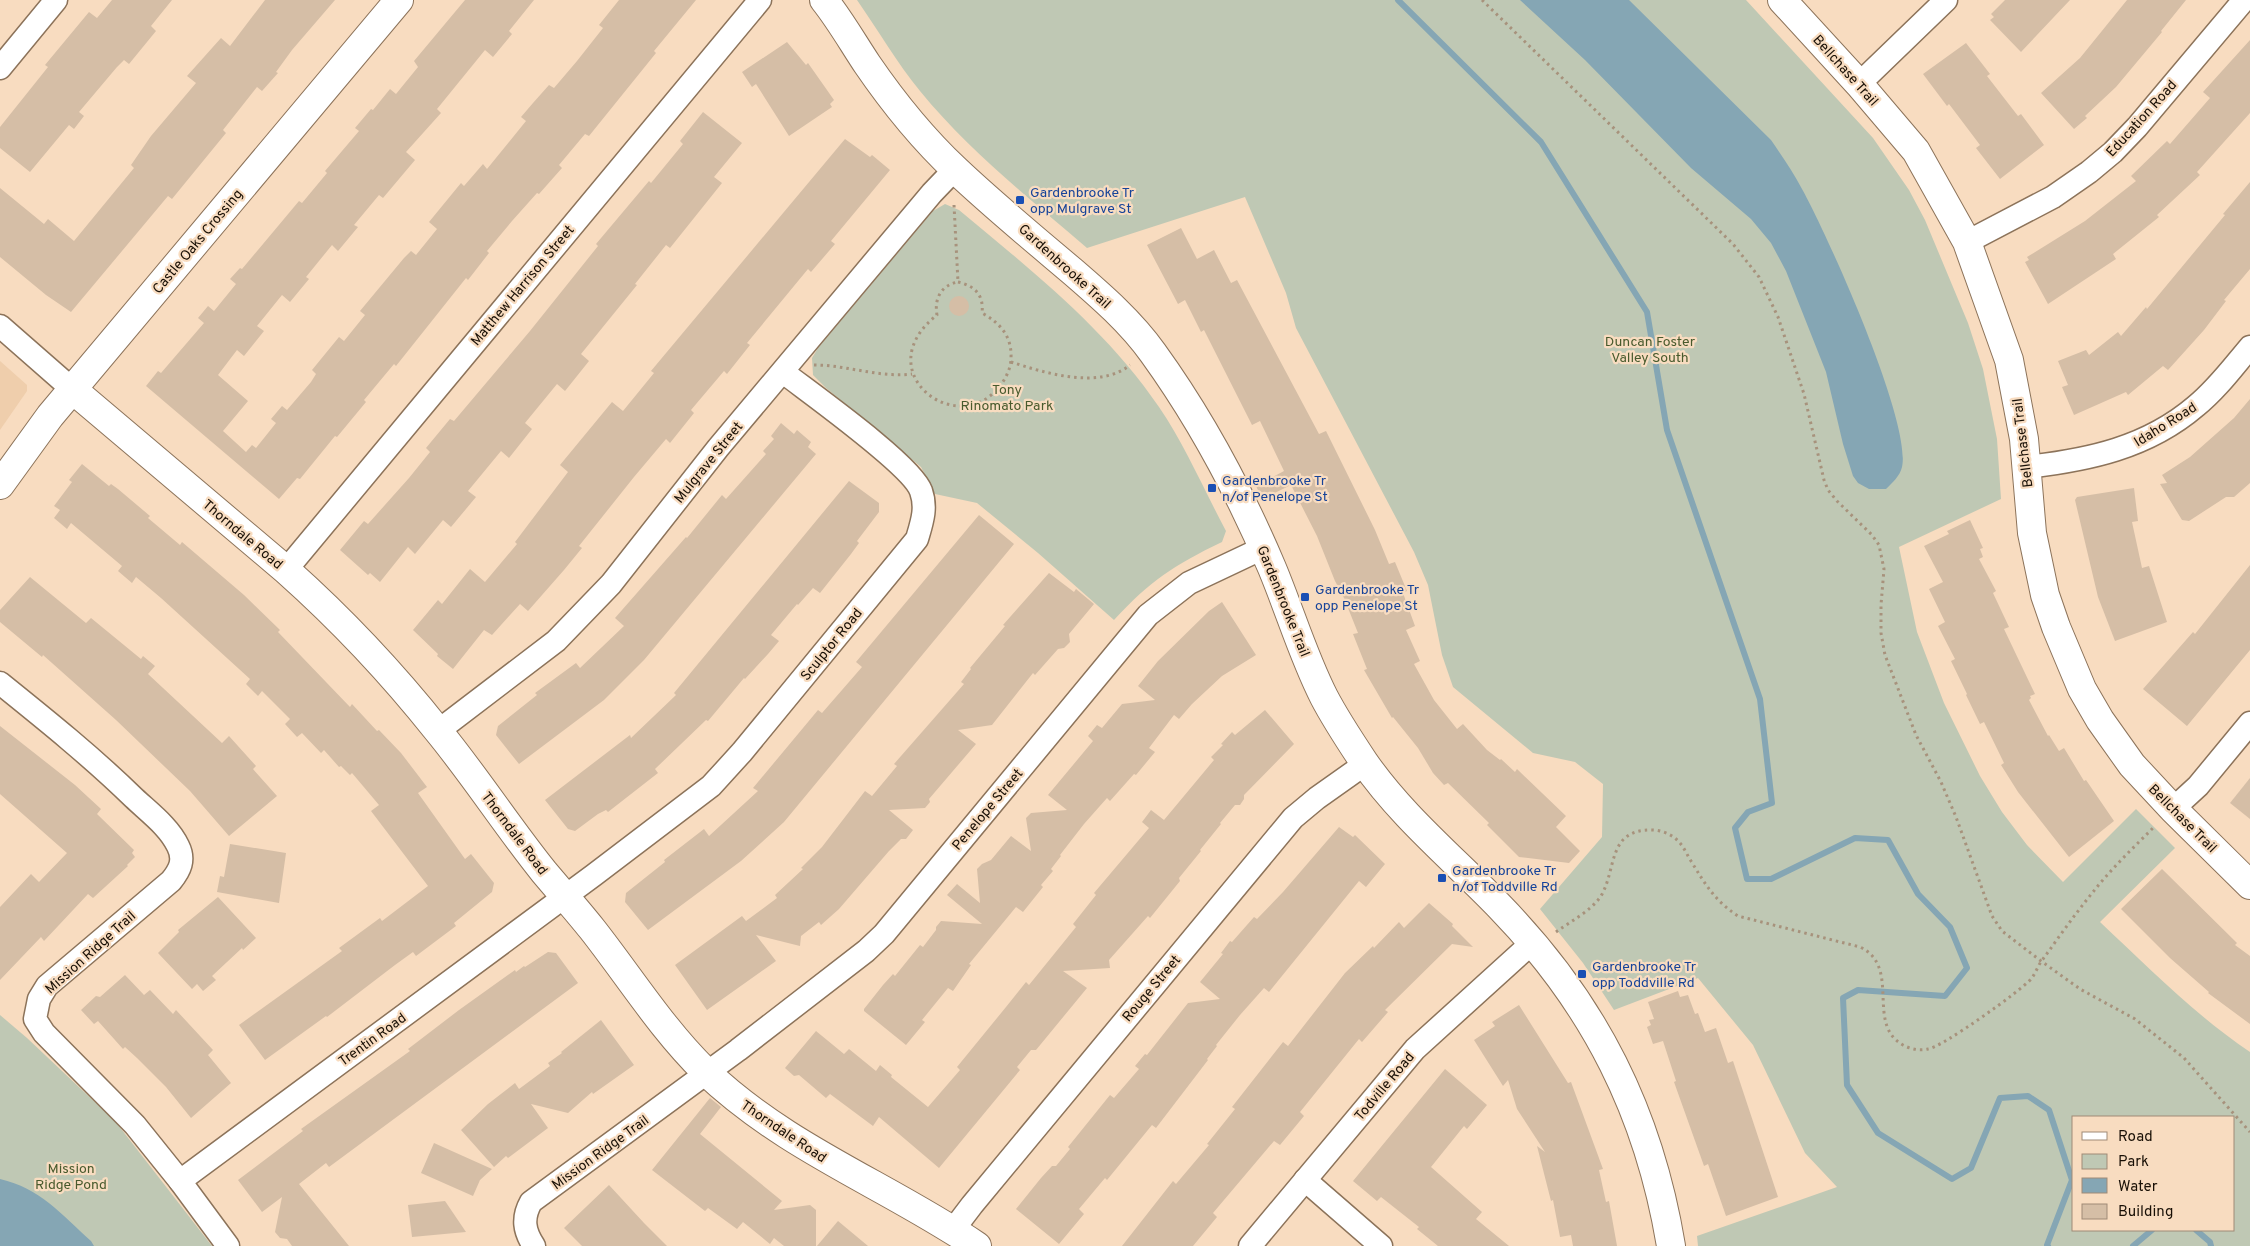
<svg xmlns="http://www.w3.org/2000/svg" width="2250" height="1246" viewBox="0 0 2250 1246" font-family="Overpass,sans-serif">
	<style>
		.built { fill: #efceac }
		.green { fill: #bfc8b4; fill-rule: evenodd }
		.water { fill: #85a6b4 }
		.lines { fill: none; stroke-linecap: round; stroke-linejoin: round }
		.stream { stroke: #85a6b4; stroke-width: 6 }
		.building { fill: #d5bea6 }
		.minor-casing { stroke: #8c735a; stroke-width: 25 }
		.tertiary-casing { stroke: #8c735a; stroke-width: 30 }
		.path { stroke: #a7927c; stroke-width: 3; stroke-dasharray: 2.5 4; stroke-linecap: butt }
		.minor { stroke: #fff; stroke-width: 22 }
		.tertiary { stroke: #fff; stroke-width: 28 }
		.transit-dot { fill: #1a4fb4; stroke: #f8dcc0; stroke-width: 2 }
		.labels { text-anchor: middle; stroke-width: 4.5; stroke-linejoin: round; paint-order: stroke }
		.street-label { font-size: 14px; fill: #191006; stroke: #f8dcc0 }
		.transit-label { font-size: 14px; fill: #164399; stroke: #f8dcc0; text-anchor: start }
		.park-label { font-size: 14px; fill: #485a2d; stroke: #f8dcc0 }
	</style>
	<rect width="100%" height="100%" fill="#f8dcc0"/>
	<!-- built -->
	<path class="built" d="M0 361 27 385V391L0 430Z"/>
	<!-- green -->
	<g class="green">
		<path d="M857 0H1746L1873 138 1909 190 1925 220 1968 323 1983 369 1997 439 2001 499 1899 547 1917 632 1944 703 1980 776 2002 812 2027 845 2063 882 2136 809 2175 848 2100 922C2148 967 2195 1015 2250 1052V1246H1698L1697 1236 1837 1187 1805 1153 1753 1045 1698 978 1614 1010 1583 963 1540 909 1602 837 1603 784 1575 762 1533 753 1453 687 1442 655 1428 585 1414 552 1296 328 1286 293 1245 197 1087 248C1029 198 969 151 920 91 897 63 878 30 857 0ZM2074 1117H2234V1230H2074Z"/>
		<path d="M945 204 959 210C1032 271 1105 328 1159 407 1185 445 1204 490 1226 531L1222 542C1174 565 1150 581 1114 620L1038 553 977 503 935 494 921 467 826 388 813 375 812 358 818 348 933 211Z"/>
		<path d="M0 1015 27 1038 115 1121 212 1246H0Z"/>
	</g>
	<!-- water -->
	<g class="water">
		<path d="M1520 0H1629L1771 140C1782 156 1793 172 1802 189 1827 234 1912 422 1902 467 1900 476 1892 483 1886 489H1869L1858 483 1853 476 1843 444 1826 372 1786 271 1771 243 1751 219 1691 168 1585 60Z"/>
		<path d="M0 1179C40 1188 61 1214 91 1241L94 1246H0Z"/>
	</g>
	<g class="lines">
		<!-- stream -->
		<g class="stream">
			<path d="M1398 0 1541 142 1647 312 1667 430 1760 699 1772 803 1748 812 1735 828 1747 879H1771L1855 838 1888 840 1918 894 1950 927 1967 968 1945 996 1858 990 1843 998 1847 1085 1878 1133 1952 1179 1971 1168 2000 1098 2028 1096 2049 1110 2072 1180 2047 1245 2048 1246"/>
			<path d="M2196 1230 2210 1242 2211 1246"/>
			<path d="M2133 1246 2152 1230"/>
		</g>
	</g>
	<!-- building -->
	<g class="building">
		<path d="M112 0H172L151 26 156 31 129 64 124 60 117 67 79 112 84 116 74 129 69 125 30 172 0 148V127L48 67 45 65 89 12 97 18Z"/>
		<path d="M265 0H335L292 50 276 72 278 73 262 91 257 87 223 130 226 133 172 199 168 196 71 312 46 295 0 257V188L44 224 48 219 74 241 134 168 131 165 151 136 196 83 187 76 221 38 230 46Z"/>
		<path d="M465 0H534L509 31 512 34 493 57 485 50 437 109 441 113 406 152 415 160 383 198 379 195 354 225 358 227 338 251 332 245 306 277 309 279 290 302 282 295 257 326 264 331 244 356 237 350 218 375 248 401 223 431 246 452 252 445 256 448 276 423 271 419 282 406 287 410 311 382 316 374 312 370 339 337 344 341 365 315 360 311 404 258 411 251 416 255 437 229 429 222 461 183 464 186 483 164 487 169 526 121 521 117 533 103 549 85 554 88 577 61 603 28 599 25 619 0H696L654 51 656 53 589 136 585 134 559 165 562 168 539 194 537 193 512 221 487 251 489 253 468 280 466 278 396 366 394 364 364 400 366 402 337 437 335 436 300 479 297 478 279 499 146 386 158 371 161 373 204 323 198 318 208 306 214 311 236 284 230 279 240 268 242 269 299 201 302 203 327 173 325 171 359 131 355 128 371 109 373 110 390 89 396 94 418 67 414 61Z"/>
		<path d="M2005 0H2070L2021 52 1990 20 1994 17 1991 14Z"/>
		<path d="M2127 0H2186L2161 31 2162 32 2116 87 2085 116 2087 118 2074 129 2041 93 2080 58Z"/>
		<path d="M2250 40V113L2197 172 2200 175 2157 215 2159 217 2113 254 2116 259 2048 304 2025 262 2029 260 2027 257 2085 221 2136 181 2131 176 2167 141 2170 144 2210 98 2203 92Z"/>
		<path d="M787 42 806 65 808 63 834 100 830 104 832 107 789 136 756 84 752 87 742 72Z"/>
		<path d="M1966 43 1990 74 1987 76 2018 116 2021 114 2044 145 2000 179 1976 148 1980 145 1949 104 1947 106 1923 74Z"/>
		<path d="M703 112 742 143 714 177 722 183 670 248 666 245 635 284 637 285 581 354 589 361 565 391 557 384 525 423 532 429 509 458 501 451 468 491 476 497 451 527 443 520 415 554 408 547 380 582 370 573 368 575 340 550 364 521 368 524 409 478 430 452 426 448 450 419 454 421 530 331 598 246 596 244 649 181 651 183 683 144 680 141Z"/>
		<path d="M845 139 870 157 872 155 890 170 831 241 835 244 811 272 808 269 747 343 750 345 727 374 724 371 691 410 694 413 670 443 666 439 634 477 579 546 582 548 564 570 528 611 520 604 492 635 484 630 453 669 437 656 438 654 413 630 438 600 442 604 470 569 485 582 517 544 515 542 568 472 560 465 612 402 623 411 654 373 651 371Z"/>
		<path d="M2250 182V269L2224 300 2226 301 2204 330 2168 370 2163 366 2128 395 2126 392 2074 415 2062 387 2068 385 2058 361 2086 350 2089 355 2118 332 2121 336 2146 307 2147 309 2225 215 2223 214Z"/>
		<path d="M1181 228 1197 259 1214 250 1231 283 1237 280 1319 434 1326 431 1375 530 1389 564 1395 562 1407 591 1403 593 1415 626 1406 630 1420 661 1414 664 1434 700 1457 729 1463 724 1487 750 1500 760 1501 759 1515 772 1517 769 1566 816 1556 827 1580 851 1569 863 1519 857 1487 825 1489 823 1448 783 1444 785 1433 773 1418 748 1393 717 1392 718 1364 670 1367 669 1353 634 1358 633 1344 598 1335 581 1317 536 1291 485 1262 499 1256 486 1284 471 1260 421 1252 425 1204 330 1201 332 1185 300 1178 304 1147 245Z"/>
		<circle cx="959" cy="306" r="10"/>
		<path d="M2250 399V483L2234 497H2226L2189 521 2182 520 2160 484 2167 483 2162 475 2190 457 2234 418Z"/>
		<path d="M781 423 794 434 797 430 811 442 808 447 816 454 644 660 604 700 519 764 496 735 498 726 537 695 535 693 576 663 580 668 624 626 615 618 686 537 687 538 722 495 726 499 766 454 763 451 774 439 771 436Z"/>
		<path d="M82 464 109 486 111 484 118 489 150 516 148 518 180 545 182 542 244 595 280 630 278 632 350 707 352 704 377 731 379 730 401 753 427 787 418 793 465 859 471 854 494 883 492 892 454 923 456 926 416 956 413 952 395 965 327 1017 326 1016 265 1060 239 1025 342 951 339 948 380 918 382 921 428 886 371 811 379 805 352 773 350 775 341 766 339 767 324 750 321 753 302 733 297 737 285 724 290 719 262 691 258 696 246 684 250 679 161 598 136 577 132 583 118 571 122 566 71 523 67 529 54 518 60 510 54 506 72 482 69 480Z"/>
		<path d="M849 481 879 503V512L857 541 859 543 851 554 820 593 813 588 798 605 797 604 771 635 779 641 768 654 745 679 744 678 708 721 706 720 655 769 658 773 608 812 606 810 598 814 575 831 568 829 545 800 630 735 631 738 676 695 674 693Z"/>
		<path d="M2134 488 2138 521 2132 522 2142 568 2149 566 2167 622 2115 641 2098 597 2075 500 2077 497Z"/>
		<path d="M979 515 1014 544 784 822 741 861 648 930 625 902 626 893 665 862 664 860 704 829 709 836 758 791 753 788 818 710 822 713 862 667 856 662Z"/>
		<path d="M1970 520 1983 548 1980 549 1983 557 1979 559 1996 591 1993 593 2009 627 2004 629 2035 694 2030 696 2031 698 2029 700 2048 736 2049 735 2059 751 2064 748 2084 781 2086 780 2114 821 2069 857 2018 792 2001 765 2004 763 1984 722 1980 724 1966 695 1967 694 1951 661 1955 659 1938 626 1945 622 1929 589 1943 582 1924 546 1949 534 1947 531Z"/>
		<path d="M2250 565V650L2187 726 2143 689 2193 632 2195 634Z"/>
		<path d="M1049 573 1074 592 1076 589 1094 604 1069 634 1070 642 1064 648 1058 649 1035 675 1033 673 992 725 958 730 976 744 929 799 930 802 925 808 889 810 913 830 906 839H901L889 851 839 909 821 925 819 922 801 936 800 946 756 935 776 961 707 1010 675 965 742 916 746 921 777 898 775 895 803 869 801 868 822 847 865 791 872 796 897 766 894 764 964 684 961 682 971 669 970 668 1005 626 1003 625Z"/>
		<path d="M30 577 86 623 91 618 141 659 143 656 155 666 148 674 222 743 229 736 256 766 253 769 277 796 229 836 190 791 116 720 43 655 42 657 0 622V610Z"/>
		<path d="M1222 602 1256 655 1222 676 1192 704 1179 719 1174 715 1149 748 1155 752 1136 775 1134 774 1110 801 1107 798 1084 824 1060 855 1061 856 1051 869 1053 871 1041 885 1043 887 1023 912 1016 907 969 964 971 965 953 991 948 988 922 1020 925 1022 906 1045 864 1011V1009L883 985 893 974 895 976 920 945 923 947 936 930V927L941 921 982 924 947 895 957 884 980 903 977 869 982 864 991 860 1011 836 1031 851 1026 818 1031 813 1067 810 1048 795 1093 741 1088 736 1097 725 1102 728 1122 704 1155 700 1138 686 1158 661 1209 611Z"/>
		<path d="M1265 710 1294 744 1244 795V799L1240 805H1235L1220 823 1221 824 1200 850 1201 851 1179 878 1180 881 1150 918 1148 916 1109 960 1110 968 1063 971 1087 988 1036 1050H1031L1017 1067 1020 1070 939 1168 879 1117 873 1126 830 1094 826 1098 799 1075 794 1076 785 1068 816 1031 844 1054 849 1049 876 1071 880 1065 892 1075 891 1077 928 1107 960 1070 957 1067 1006 1007 1026 982 1029 985 1076 927 1073 924 1096 895 1094 893 1149 828 1142 822 1151 810 1164 820 1214 760 1211 757 1223 745 1221 744 1232 732 1235 735Z"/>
		<path d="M0 726 75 785 101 809 97 814 134 850 132 853 135 857 127 865 128 866 93 898 88 894 44 941 41 937 0 980V907L31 874 39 882 67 853 0 794Z"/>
		<path d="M2250 778V819L2230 803Z"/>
		<path d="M1339 827 1353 837 1355 835 1385 864 1366 887 1359 881 1269 992 1264 988 1240 1015 1216 1045 1217 1046 1207 1059 1208 1060 1156 1128 1152 1125 1107 1180 1105 1178 1079 1209 1084 1214 1059 1244 1016 1209 1041 1178 1052 1166H1056L1070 1149 1068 1147 1110 1095 1114 1098 1139 1069 1135 1066 1145 1054 1147 1055 1188 1003 1220 999 1200 982 1223 954 1221 953 1230 941 1232 942 1254 917 1257 919 1283 892Z"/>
		<path d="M230 844 286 853 279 903 217 892 220 876 224 877Z"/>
		<path d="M2162 869 2237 943 2235 945 2250 956V1024L2208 993 2209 992 2170 958 2121 909Z"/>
		<path d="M218 897 256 938 243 950 242 948 212 976 216 980 203 991 197 984 192 989 158 953 179 932 178 930Z"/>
		<path d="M1429 903 1453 924 1452 926 1473 947 1452 944 1385 1010 1388 1012 1362 1042 1359 1039 1300 1112 1304 1116 1280 1145 1274 1141 1213 1213 1217 1217 1193 1246H1122L1173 1181 1176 1184 1209 1145 1207 1144 1235 1109 1232 1107 1283 1042 1288 1046 1345 973 1373 946 1374 948 1399 922 1404 928Z"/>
		<path d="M548 952 556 953 578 983 329 1167 326 1163 299 1184 349 1246H292L287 1239 280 1238 275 1232 282 1197 262 1212 238 1180 303 1131 301 1129 410 1051 408 1049 459 1010 515 970 516 972 524 966 525 967Z"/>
		<path d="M125 975 144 995 150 990 173 1014 176 1010 213 1050 208 1055 231 1083 191 1118 166 1087 137 1058 125 1047 123 1049 98 1021 94 1024 81 1010 96 996 100 997Z"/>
		<path d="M1678 991 1680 997 1688 995 1695 1014 1698 1013 1705 1032 1716 1028 1728 1063 1733 1061 1778 1197 1726 1216 1708 1164 1704 1166 1674 1082 1676 1081 1663 1041 1653 1044 1647 1027 1651 1025 1649 1020 1654 1019 1648 1002Z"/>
		<path d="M1519 1005 1568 1083 1571 1082 1603 1169 1599 1170 1606 1202 1609 1201 1617 1246H1573L1571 1235 1560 1237 1553 1200 1551 1201 1537 1146 1545 1152 1517 1109 1508 1080 1503 1086 1474 1040 1495 1026 1492 1022Z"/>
		<path d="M601 1020 634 1065 593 1094 592 1092 568 1113 531 1104 548 1128 508 1158 506 1156 494 1167 461 1130 488 1104 515 1083 519 1089 550 1066 548 1063 562 1053 561 1052Z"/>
		<path d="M1445 1069 1487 1105 1467 1129 1464 1126 1431 1167 1482 1212 1476 1219 1509 1246H1438L1417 1229 1419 1227 1381 1197 1377 1201 1353 1181Z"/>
		<path d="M710 1098 721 1107 700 1134 782 1201 774 1210 810 1205 816 1210V1246H784L774 1238 770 1244 743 1222 737 1229 708 1208 705 1211 652 1170Z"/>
		<path d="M434 1143 492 1169 480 1180 473 1196 421 1173Z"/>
		<path d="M609 1185 644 1223 667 1246H582L564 1228Z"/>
		<path d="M445 1201 466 1232 412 1237 408 1205Z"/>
		<path d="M838 1221 868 1246H817Z"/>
	</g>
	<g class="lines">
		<!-- minor casing -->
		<g class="minor-casing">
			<g id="minor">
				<path d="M0 68 56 0"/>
				<path d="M1859 84 1946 0"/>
				<path d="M1967 242 2053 197 2089 172 2113 152 2137 127 2244 0"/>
				<path d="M0 326 72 389"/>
				<path d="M2027 467C2088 460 2147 448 2196 406 2217 389 2233 367 2250 347"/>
				<path d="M286 570 760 0"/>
				<path d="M0 683C46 720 92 757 134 798 150 813 169 827 178 846 185 860 180 870 171 881L47 986 39 999 35 1019 44 1033 135 1125 180 1181 228 1246"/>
				<path d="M438 731 556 641 611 584 718 448 932 193 955 169"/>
				<path d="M2173 809 2198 786 2250 723"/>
				<path d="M1305 1180 1381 1246"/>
				<path d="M180 1181 594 875 711 786 742 752 917 539C922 522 927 508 921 491 912 465 810 393 783 372"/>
				<path d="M953 1230 972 1205 1293 818 1317 798 1365 764"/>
				<path d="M534 1246C524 1231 522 1218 531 1202L738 1050 866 951 884 934 1148 615 1189 583 1263 548"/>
				<path d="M1250 1246 1415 1049 1533 942"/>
			</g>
		</g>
		<!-- tertiary casing -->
		<g class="tertiary-casing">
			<g id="tertiary">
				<path d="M824 0C840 20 853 43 867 64 893 102 922 138 956 170 993 205 1033 238 1072 271 1101 296 1131 322 1153 353 1200 418 1241 495 1272 568 1290 611 1303 656 1324 697 1336 720 1350 741 1364 762 1402 817 1455 860 1501 908 1595 1005 1649 1113 1671 1246"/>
				<path d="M1782 0 1859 84 1916 151 1967 242 2009 360 2024 439 2032 533 2045 595 2056 627 2082 689 2100 720 2132 765 2173 809 2250 885"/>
				<path d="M72 389 286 570C341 619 392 673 438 731 475 776 507 826 544 872 560 891 576 909 592 929 629 976 662 1029 705 1071 787 1149 885 1184 977 1246"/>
				<path d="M0 485 50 416 399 0"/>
			</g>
		</g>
		<!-- path -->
		<g class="path">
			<path d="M1482 0 1733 244 1759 277 1778 317 1804 394 1824 480 1828 490 1837 501 1872 535 1879 545 1884 569 1881 605V633L1885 655 1916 735 1941 782 1956 817 1992 916 2002 931 2041 961 2080 989 2135 1019 2184 1058 2250 1132"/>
			<path d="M954 205 958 282"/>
			<path d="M958 282C975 286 984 295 982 313 1000 323 1012 336 1011 358 1011 368 1006 378 1000 386 957 441 866 371 937 315 934 299 941 285 958 282Z"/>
			<path d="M1011 362C1045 373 1099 390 1130 365"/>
			<path d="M814 365C847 365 879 378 912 374"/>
			<path d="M1556 932C1571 921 1591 911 1601 896 1617 869 1607 829 1652 830 1661 830 1672 834 1679 842 1684 847 1687 855 1691 861 1705 884 1715 901 1738 916L1860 947C1902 967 1865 1024 1903 1045 1910 1049 1920 1051 1928 1049 1941 1048 2022 990 2031 979 2036 973 2038 965 2043 959 2059 937 2075 914 2093 892 2111 869 2134 847 2155 826"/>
		</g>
		<!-- minor -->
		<use href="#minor" class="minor"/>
		<!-- tertiary -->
		<use href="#tertiary" class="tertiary"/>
	</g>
	<!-- markers -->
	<g class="transit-dot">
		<rect x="1015" y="195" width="10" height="10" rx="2.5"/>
		<rect x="1207" y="483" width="10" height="10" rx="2.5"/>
		<rect x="1300" y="592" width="10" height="10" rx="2.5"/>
		<rect x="1437" y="873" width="10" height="10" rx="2.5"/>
		<rect x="1577" y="969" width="10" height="10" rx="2.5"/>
	</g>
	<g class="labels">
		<!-- street labels -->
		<g class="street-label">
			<text transform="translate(1846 70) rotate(48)" y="5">Bellchase Trail</text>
			<text transform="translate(2141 118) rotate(-48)" y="5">Education Road</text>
			<text transform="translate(197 241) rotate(-50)" y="5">Castle Oaks Crossing</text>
			<text transform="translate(1065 266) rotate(42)" y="5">Gardenbrooke Trail</text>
			<text transform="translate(522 285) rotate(-50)" y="5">Matthew Harrison Street</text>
			<text transform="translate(2165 424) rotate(-32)" y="5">Idaho Road</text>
			<text transform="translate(2022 443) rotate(-97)" y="5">Bellchase Trail</text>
			<text transform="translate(708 462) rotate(-51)" y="5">Mulgrave Street</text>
			<text transform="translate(243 534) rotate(40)" y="5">Thorndale Road</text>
			<text transform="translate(1284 601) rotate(68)" y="5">Gardenbrooke Trail</text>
			<text transform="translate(831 644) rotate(-51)" y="5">Sculptor Road</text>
			<text transform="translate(987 809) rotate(-50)" y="5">Penelope Street</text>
			<text transform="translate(2183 818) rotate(45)" y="5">Bellchase Trail</text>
			<text transform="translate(515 833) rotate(53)" y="5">Thorndale Road</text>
			<text transform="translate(90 952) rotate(-42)" y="5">Mission Ridge Trail</text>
			<text transform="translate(1151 988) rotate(-50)" y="5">Rouge Street</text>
			<text transform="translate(372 1039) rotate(-36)" y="5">Trentin Road</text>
			<text transform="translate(1384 1086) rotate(-50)" y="5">Todville Road</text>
			<text transform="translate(784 1131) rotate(34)" y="5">Thorndale Road</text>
			<text transform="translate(600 1152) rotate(-36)" y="5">Mission Ridge Trail</text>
		</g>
		<!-- transit labels -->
		<g class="transit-label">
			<text x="1030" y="197">Gardenbrooke Tr<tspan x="1030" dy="16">opp Mulgrave St</tspan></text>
			<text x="1222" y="485">Gardenbrooke Tr<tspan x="1222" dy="16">n/of Penelope St</tspan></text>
			<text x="1315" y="594">Gardenbrooke Tr<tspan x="1315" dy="16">opp Penelope St</tspan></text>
			<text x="1452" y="875">Gardenbrooke Tr<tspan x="1452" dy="16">n/of Toddville Rd</tspan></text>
			<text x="1592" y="971">Gardenbrooke Tr<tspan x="1592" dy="16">opp Toddville Rd</tspan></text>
		</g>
		<!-- park labels -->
		<g class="park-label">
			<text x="1650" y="346">Duncan Foster<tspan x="1650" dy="16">Valley South</tspan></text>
			<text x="1007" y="394">Tony<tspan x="1007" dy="16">Rinomato Park</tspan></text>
			<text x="71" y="1173">Mission<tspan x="71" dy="16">Ridge Pond</tspan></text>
		</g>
	</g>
	<!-- legend -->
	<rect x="2072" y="1116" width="162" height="115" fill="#f8dcc0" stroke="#9f8a76"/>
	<rect x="2082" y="1132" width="25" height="8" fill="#ffffff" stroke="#9f8a76"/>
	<text x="2118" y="1141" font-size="15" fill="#191006">Road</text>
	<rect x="2082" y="1154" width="25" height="15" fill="#bfc8b4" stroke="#9f8a76"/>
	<text x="2118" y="1166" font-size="15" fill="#191006">Park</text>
	<rect x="2082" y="1178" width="25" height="15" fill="#85a6b4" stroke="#9f8a76"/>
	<text x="2118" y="1191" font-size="15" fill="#191006">Water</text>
	<rect x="2082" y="1204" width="25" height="15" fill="#d5bea6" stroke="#9f8a76"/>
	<text x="2118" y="1216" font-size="15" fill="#191006">Building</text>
</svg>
